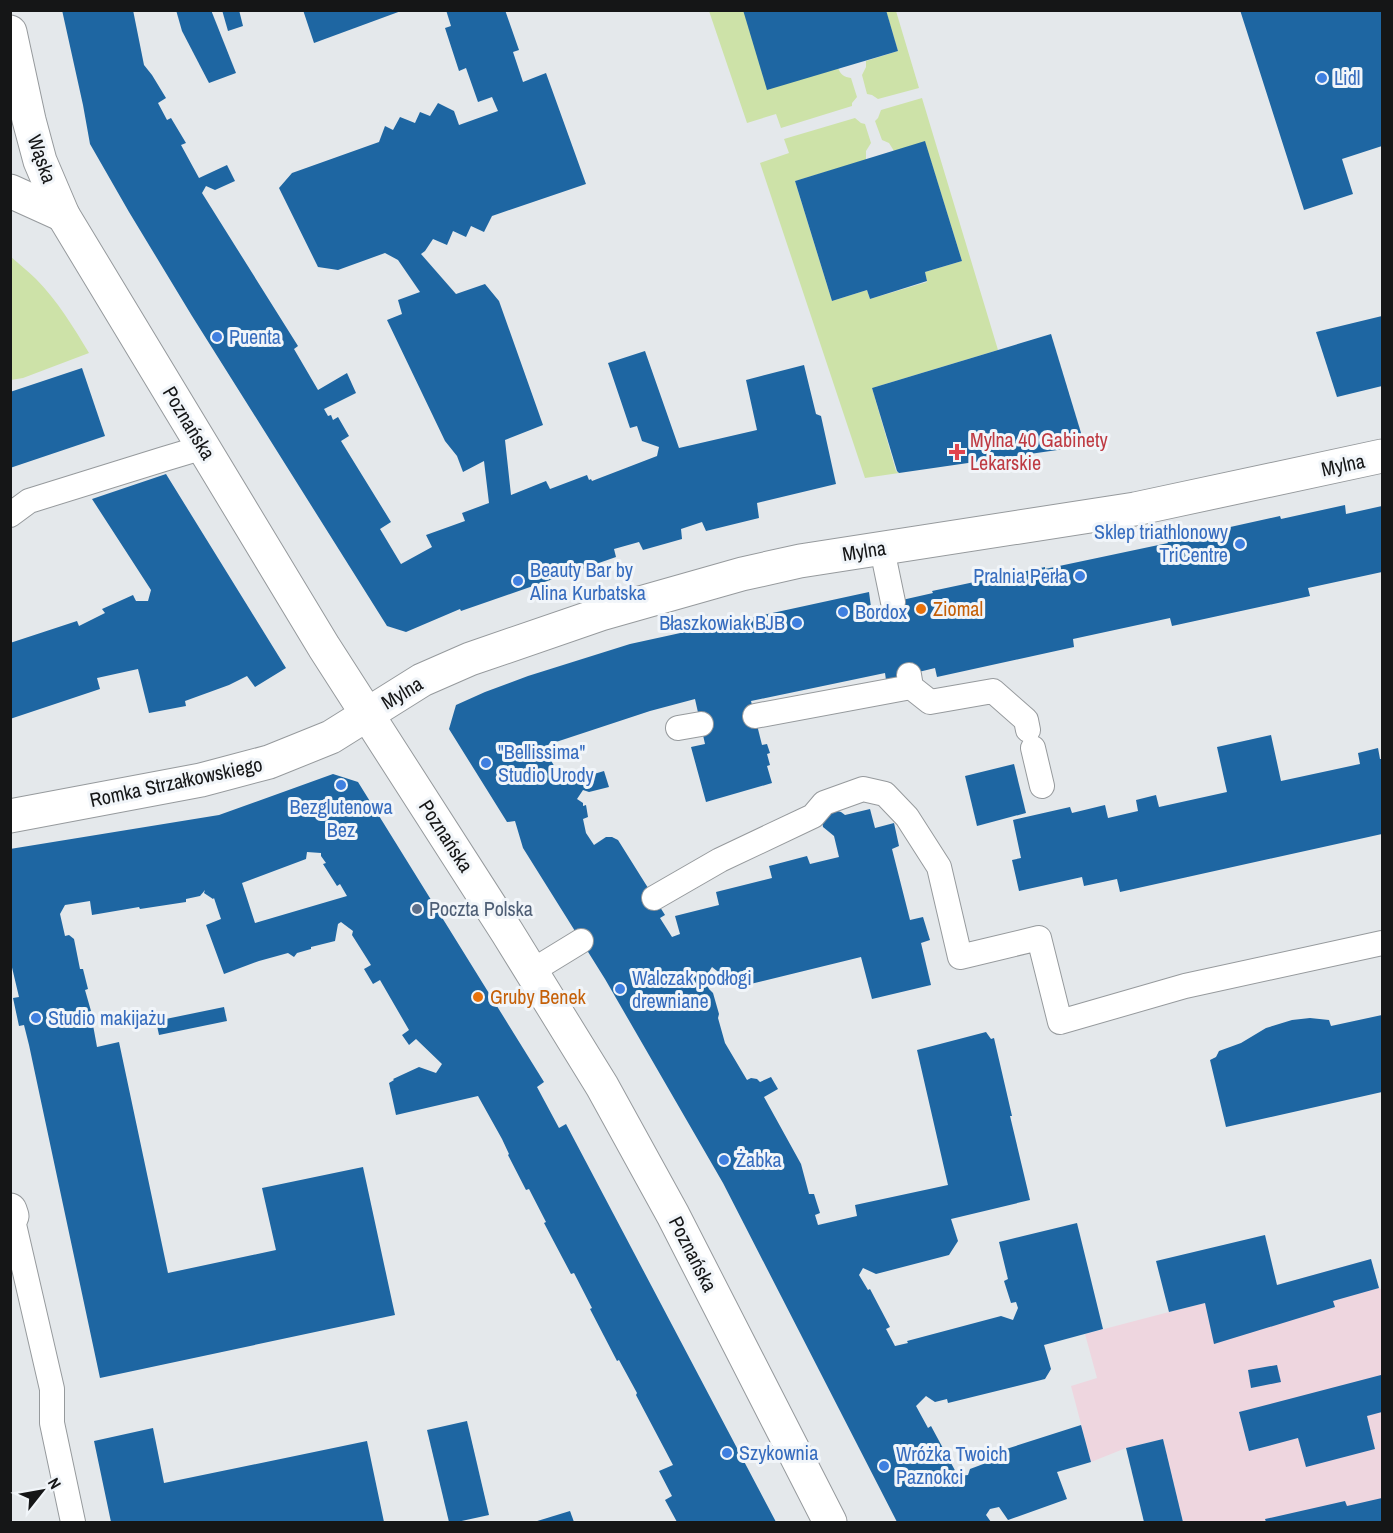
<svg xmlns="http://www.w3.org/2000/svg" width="1393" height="1533" viewBox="0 0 1393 1533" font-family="'Archivo Narrow',sans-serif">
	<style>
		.industrial { fill: #eed6df }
		.green { fill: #cde2a8 }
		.building { fill: #1e66a2; fill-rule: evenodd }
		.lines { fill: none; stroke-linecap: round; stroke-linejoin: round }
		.service-casing { stroke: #969a9d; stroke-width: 26 }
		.minor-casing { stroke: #969a9d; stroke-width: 35 }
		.service { stroke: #fff; stroke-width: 24 }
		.minor { stroke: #fff; stroke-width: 33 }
		.shop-dot { fill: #3f7fe0; stroke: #f1f5f9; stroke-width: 2 }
		.health-dot { fill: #e0444e; stroke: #f1f5f9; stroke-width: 2 }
		.food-dot { fill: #e8710a; stroke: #f1f5f9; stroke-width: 2 }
		.service-dot { fill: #5c6f8a; stroke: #f1f5f9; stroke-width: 2 }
		.labels { text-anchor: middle; stroke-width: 6; stroke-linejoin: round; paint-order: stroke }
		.shop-label { font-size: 20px; fill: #366cbe; stroke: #f1f5f9; text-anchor: start }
		.street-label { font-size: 20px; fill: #151617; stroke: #f1f5f9 }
		.health-label { font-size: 20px; fill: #be3a42; stroke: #f1f5f9; text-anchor: start }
		.food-label { font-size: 20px; fill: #c56008; stroke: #f1f5f9; text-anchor: start }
		.service-label { font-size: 20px; fill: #4e5e75; stroke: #f1f5f9; text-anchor: start }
	</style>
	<rect width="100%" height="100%" fill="#e4e8eb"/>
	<!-- industrial -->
	<path class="industrial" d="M1371 1259 1379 1288 1382 1290V1522H1183L1163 1439 1126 1448 1091 1462 1071 1386 1097 1378 1085 1334 1169 1312 1277 1285Z"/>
	<!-- green -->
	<g class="green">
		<path d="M709 11H743L838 68C841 75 844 77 851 78L857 97 852 103V106L781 128 776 114 747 123Z"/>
		<path d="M886 11H896L919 88 878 99 872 95 867 94 862 75 866 67V61L898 51Z"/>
		<path d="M922 98 998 350 872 388 896 471 899 473 865 478 760 163 789 153 784 139 855 118 861 123 865 124 871 143 866 151V160L795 181 832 301 867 290 870 299 927 282 925 272 962 261 925 142 894 151 889 143 882 140 875 121 878 118 881 110Z"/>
		<path d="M11 257C19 264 28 271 36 279 57 300 74 328 89 353L23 378 11 380Z"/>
	</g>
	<!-- building -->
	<g class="building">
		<path d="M62 10H133L144 65 152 75 166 98 158 103 167 120 171 118 186 143 181 145 199 178 227 165 235 181 215 190 206 186 202 193 298 346 294 349 318 390 347 373 356 393 324 409 328 416 331 415 333 420 338 417 349 436 341 441 391 522 380 529 401 564 432 547 426 535 465 521 462 513 489 503 484 461 463 472 457 456 445 441 387 320 402 314 398 300 420 292 398 260 385 253 338 270 318 267 279 188 292 173 379 142 385 126 393 130 400 117 415 123 420 112 430 116 438 103 454 111 459 125 498 111 492 97 478 102 466 68 459 71 445 28 451 26 446 10H505L519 50 513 52 523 82 546 73 586 184 492 216 484 232 471 226 466 237 453 231 447 245 433 239 425 251 421 254 456 294 485 284 499 301 543 425 505 440 511 495 546 481 550 489 587 475 589 480 591 479 592 481 657 456 659 447 642 441 637 426 630 428 608 363 645 351 679 448 757 430 746 380 804 365 816 414 821 416 836 484 757 503 759 518 706 531 702 522 681 529 682 539 643 550 639 542 614 549 616 557 461 611 460 609 406 632 387 626 192 316 129 212 90 144 83 105Z"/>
		<path d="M176 10H211L236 73 209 83 182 31Z"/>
		<path d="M222 10H239L243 26 228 31Z"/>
		<path d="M303 10H401V11L314 43Z"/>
		<path d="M743 10H886L898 51 767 90Z"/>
		<path d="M1240 10H1382V146L1342 159 1353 194 1304 210Z"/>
		<path d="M925 141 962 261 925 272 927 281 870 299 867 290 832 301 795 181Z"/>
		<path d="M1382 316V386L1337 397 1316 332Z"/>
		<path d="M1051 334 1085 446 899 473 897 471 872 388Z"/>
		<path d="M82 368 105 436 10 468V392Z"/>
		<path d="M166 474 286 668 255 687 247 676 229 685 185 701 186 706 149 713 138 669 97 678 100 689 10 719V643L77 621 79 626 105 613 102 609 133 595 136 601H148L151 590 92 499Z"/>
		<path d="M1345 505 1346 514 1382 506V572L1308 588 1310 596 1172 626 1170 618 1073 639 1074 647 937 677 935 668 886 680 885 673 751 701 762 745 767 744 770 753 767 754 770 765 767 766 772 783 706 802 691 747 705 744 695 699 650 711 556 742 551 741 545 750 564 783 604 771 609 787 589 792 583 790 577 799 583 803V806L586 805 588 817 583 819 586 833 594 845 606 837H612L618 840 665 915 660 918 672 937 680 934 675 916 719 905 716 892 772 878 769 866 807 856 810 864 839 857 834 836 823 827 822 821 834 810 841 812 845 815 870 809 875 828 894 823 899 846 892 849 910 920 923 917 930 940 921 943 931 985 872 999 861 957 738 987 734 976 726 978 712 967 705 978 709 989 713 993 719 1014 718 1018 725 1043 747 1080 751 1078 757 1079 760 1082 771 1077 778 1089 764 1097 801 1164 809 1194H814L820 1213 815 1215 818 1225 857 1216 855 1205 948 1185 917 1050 986 1032 991 1039 994 1038 1012 1116H1010L1030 1200 951 1219 958 1241 949 1255 876 1274 863 1268 859 1275 868 1290 870 1289 890 1327 886 1329 895 1346 908 1343 907 1341 1001 1316 1013 1320 1018 1308 1016 1302 1011 1303 1004 1281 1008 1279 999 1242 1077 1223 1103 1329 1044 1345 1051 1369 1045 1379 948 1403 947 1399 935 1402 926 1396 916 1406 928 1428 931 1426 958 1476 968 1475 970 1469 986 1463 985 1458 1001 1453 1000 1451 1081 1425 1091 1462 1057 1472 1067 1499 1008 1520 999 1507 990 1509 986 1515 991 1522H897L723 1183 605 979 523 848 515 821 507 822 449 729 456 705 485 692 528 676 630 644 869 592 871 607 933 593 932 591 1045 567V569L1168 543 1167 541 1280 516 1281 519Z"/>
		<path d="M1271 735 1281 781 1360 764 1358 753 1378 748 1380 759H1382V834L1120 892 1117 879 1084 886 1082 877 1019 891 1012 860 1021 858 1013 820 1070 807 1072 813 1105 805 1108 818 1138 811 1136 800 1156 795 1159 807 1227 792 1217 747Z"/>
		<path d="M1014 764 1026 813 977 826 965 776Z"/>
		<path d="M333 774 358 782 544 1082 537 1087 559 1128 566 1124 776 1522H677L665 1500 672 1496 659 1471 673 1465 636 1395 637 1393 619 1360 617 1361 590 1309 592 1308 574 1273 571 1274 544 1223 546 1222 529 1189 526 1190 508 1155 509 1154 502 1139 478 1096 396 1115 389 1083 394 1080 393 1079 419 1067 436 1073 442 1064 416 1039 409 1045 402 1035 409 1030 380 980 373 984 364 969 371 965 352 935 353 931 341 922 338 924 335 941 311 947V949L297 953 294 957 288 953 259 961 224 974 206 925 221 919 214 898 213 899 204 893 205 890 200 896 186 899V902L140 909 139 907 92 915 90 901 65 905 60 914 65 936 69 935 74 939 80 969H83L88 989 85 990 95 1025H93L97 1047 119 1042 168 1273 276 1250 262 1188 363 1167 395 1315 100 1378 29 1045 24 1025 19 1026 13 998 19 997 10 959V849L219 815ZM307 852 321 853V856L326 863 323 864 337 886 340 884 347 896 255 923 242 883 306 859Z"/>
		<path d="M224 1007 227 1021 159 1035 156 1021Z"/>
		<path d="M1382 1015V1092L1226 1127 1210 1060 1216 1057 1219 1051 1241 1043 1266 1028 1292 1020 1310 1018 1329 1020 1331 1026Z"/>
		<path d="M1265 1235 1277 1285 1371 1259 1379 1288 1333 1301 1335 1307 1214 1344 1205 1303 1169 1312 1156 1261Z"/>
		<path d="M1277 1365 1281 1382 1251 1388 1248 1370Z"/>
		<path d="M1381 1375 1382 1382V1412L1367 1416 1375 1449 1306 1467 1298 1438 1249 1451 1239 1412Z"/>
		<path d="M467 1421 489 1515 457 1522H449L427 1430Z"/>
		<path d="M153 1428 164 1483 367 1441 384 1522H111L94 1441Z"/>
		<path d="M1163 1439 1183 1522H1144L1126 1448Z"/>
		<path d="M1382 1498V1522H1266L1265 1519 1345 1501 1347 1506Z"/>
		<path d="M570 1511 574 1522H534Z"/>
	</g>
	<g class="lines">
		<!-- service casing -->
		<g class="service-casing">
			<g id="service">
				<path d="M10 515 29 501 164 459 204 447"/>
				<path d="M882 549 893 602"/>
				<path d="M909 675 911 687 930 702 993 691 1026 720 1028 730"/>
				<path d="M755 716 911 687"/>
				<path d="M678 728 701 724"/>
				<path d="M1033 748 1042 786"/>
				<path d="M654 898 720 860 813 816 824 803 863 789 885 794 907 817 939 867 960 957 1039 938 1060 1022 1185 986 1382 943"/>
				<path d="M532 971 581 941"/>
				<path d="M12 1216 52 1389V1423L73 1522"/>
			</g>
		</g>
		<!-- minor casing -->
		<g class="minor-casing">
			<g id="minor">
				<path d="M10 32 29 120 40 161 63 215 324 647 507 932 602 1086 673 1215 830 1522"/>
				<path d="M10 191 63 215"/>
				<path d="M10 816 201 780 269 762 331 737 422 680 470 659 601 614 742 574 800 561 1135 509 1382 456"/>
				<path d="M10 1210 12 1216"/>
			</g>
		</g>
		<!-- service -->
		<use href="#service" class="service"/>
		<!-- minor -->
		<use href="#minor" class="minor"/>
	</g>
	<!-- markers -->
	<g class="shop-dot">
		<circle cx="1322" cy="78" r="6"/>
		<circle cx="217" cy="337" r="6"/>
		<circle cx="1240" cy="544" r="6"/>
		<circle cx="1080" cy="576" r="6"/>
		<circle cx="518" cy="581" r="6"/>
		<circle cx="843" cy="612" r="6"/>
		<circle cx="797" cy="623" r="6"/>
		<circle cx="486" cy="763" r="6"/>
		<circle cx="341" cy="785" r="6"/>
		<circle cx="620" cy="989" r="6"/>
		<circle cx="36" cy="1018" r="6"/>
		<circle cx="724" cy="1160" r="6"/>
		<circle cx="727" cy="1453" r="6"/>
		<circle cx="884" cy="1466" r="6"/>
	</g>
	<path class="health-dot" d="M954 443h6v6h6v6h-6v6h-6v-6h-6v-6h6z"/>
	<g class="food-dot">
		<circle cx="921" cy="609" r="6"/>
		<circle cx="478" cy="997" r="6"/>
	</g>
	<circle class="service-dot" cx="417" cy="909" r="6"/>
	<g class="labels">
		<!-- shop labels -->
		<g class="shop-label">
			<text x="1334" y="85">Lidl</text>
			<text x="229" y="344">Puenta</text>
			<text x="1228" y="539" text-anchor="end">Sklep triathlonowy<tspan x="1228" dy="23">TriCentre</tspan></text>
			<text x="530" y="577">Beauty Bar by<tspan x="530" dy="23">Alina Kurbatska</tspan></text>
			<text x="1068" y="583" text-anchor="end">Pralnia Perła</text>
			<text x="855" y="619">Bordox</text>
			<text x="785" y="630" text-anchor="end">Błaszkowiak BJB</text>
			<text x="498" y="759">"Bellissima"<tspan x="498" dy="23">Studio Urody</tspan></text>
			<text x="341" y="814" text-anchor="middle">Bezglutenowa<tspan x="341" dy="23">Bez</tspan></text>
			<text x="632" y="985">Walczak podłogi<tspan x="632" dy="23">drewniane</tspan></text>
			<text x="48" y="1025">Studio makijażu</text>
			<text x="736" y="1167">Żabka</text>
			<text x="739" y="1460">Szykownia</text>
			<text x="896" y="1461">Wróżka Twoich<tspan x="896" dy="23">Paznokci</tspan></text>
		</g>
		<!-- street labels -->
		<g class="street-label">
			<text transform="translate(42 159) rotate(71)" y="7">Wąska</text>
			<text transform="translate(189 423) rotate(59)" y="7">Poznańska</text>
			<text transform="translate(1343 465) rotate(-12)" y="7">Mylna</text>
			<text transform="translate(864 551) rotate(-9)" y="7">Mylna</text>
			<text transform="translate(402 693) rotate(-31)" y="7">Mylna</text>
			<text transform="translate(176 782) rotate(-12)" y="7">Romka Strzałkowskiego</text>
			<text transform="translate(446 836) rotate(57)" y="7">Poznańska</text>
			<text transform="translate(693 1254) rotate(63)" y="7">Poznańska</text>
		</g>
		<!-- health labels -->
		<g class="health-label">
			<text x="970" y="447">Mylna 40 Gabinety<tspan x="970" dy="23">Lekarskie</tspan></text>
		</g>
		<!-- food labels -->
		<g class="food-label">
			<text x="933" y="616">Ziomal</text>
			<text x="490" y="1004">Gruby Benek</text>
		</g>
		<!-- service labels -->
		<g class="service-label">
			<text x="429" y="916">Poczta Polska</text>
		</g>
	</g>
	<!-- border -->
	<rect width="1393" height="1533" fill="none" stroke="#151617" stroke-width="24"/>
	<!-- north arrow -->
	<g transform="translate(42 1491) rotate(59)" stroke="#f1f5f9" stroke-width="4.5" paint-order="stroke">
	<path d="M0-4.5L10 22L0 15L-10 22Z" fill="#151617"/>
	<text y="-9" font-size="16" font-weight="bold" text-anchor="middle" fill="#151617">N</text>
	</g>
</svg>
